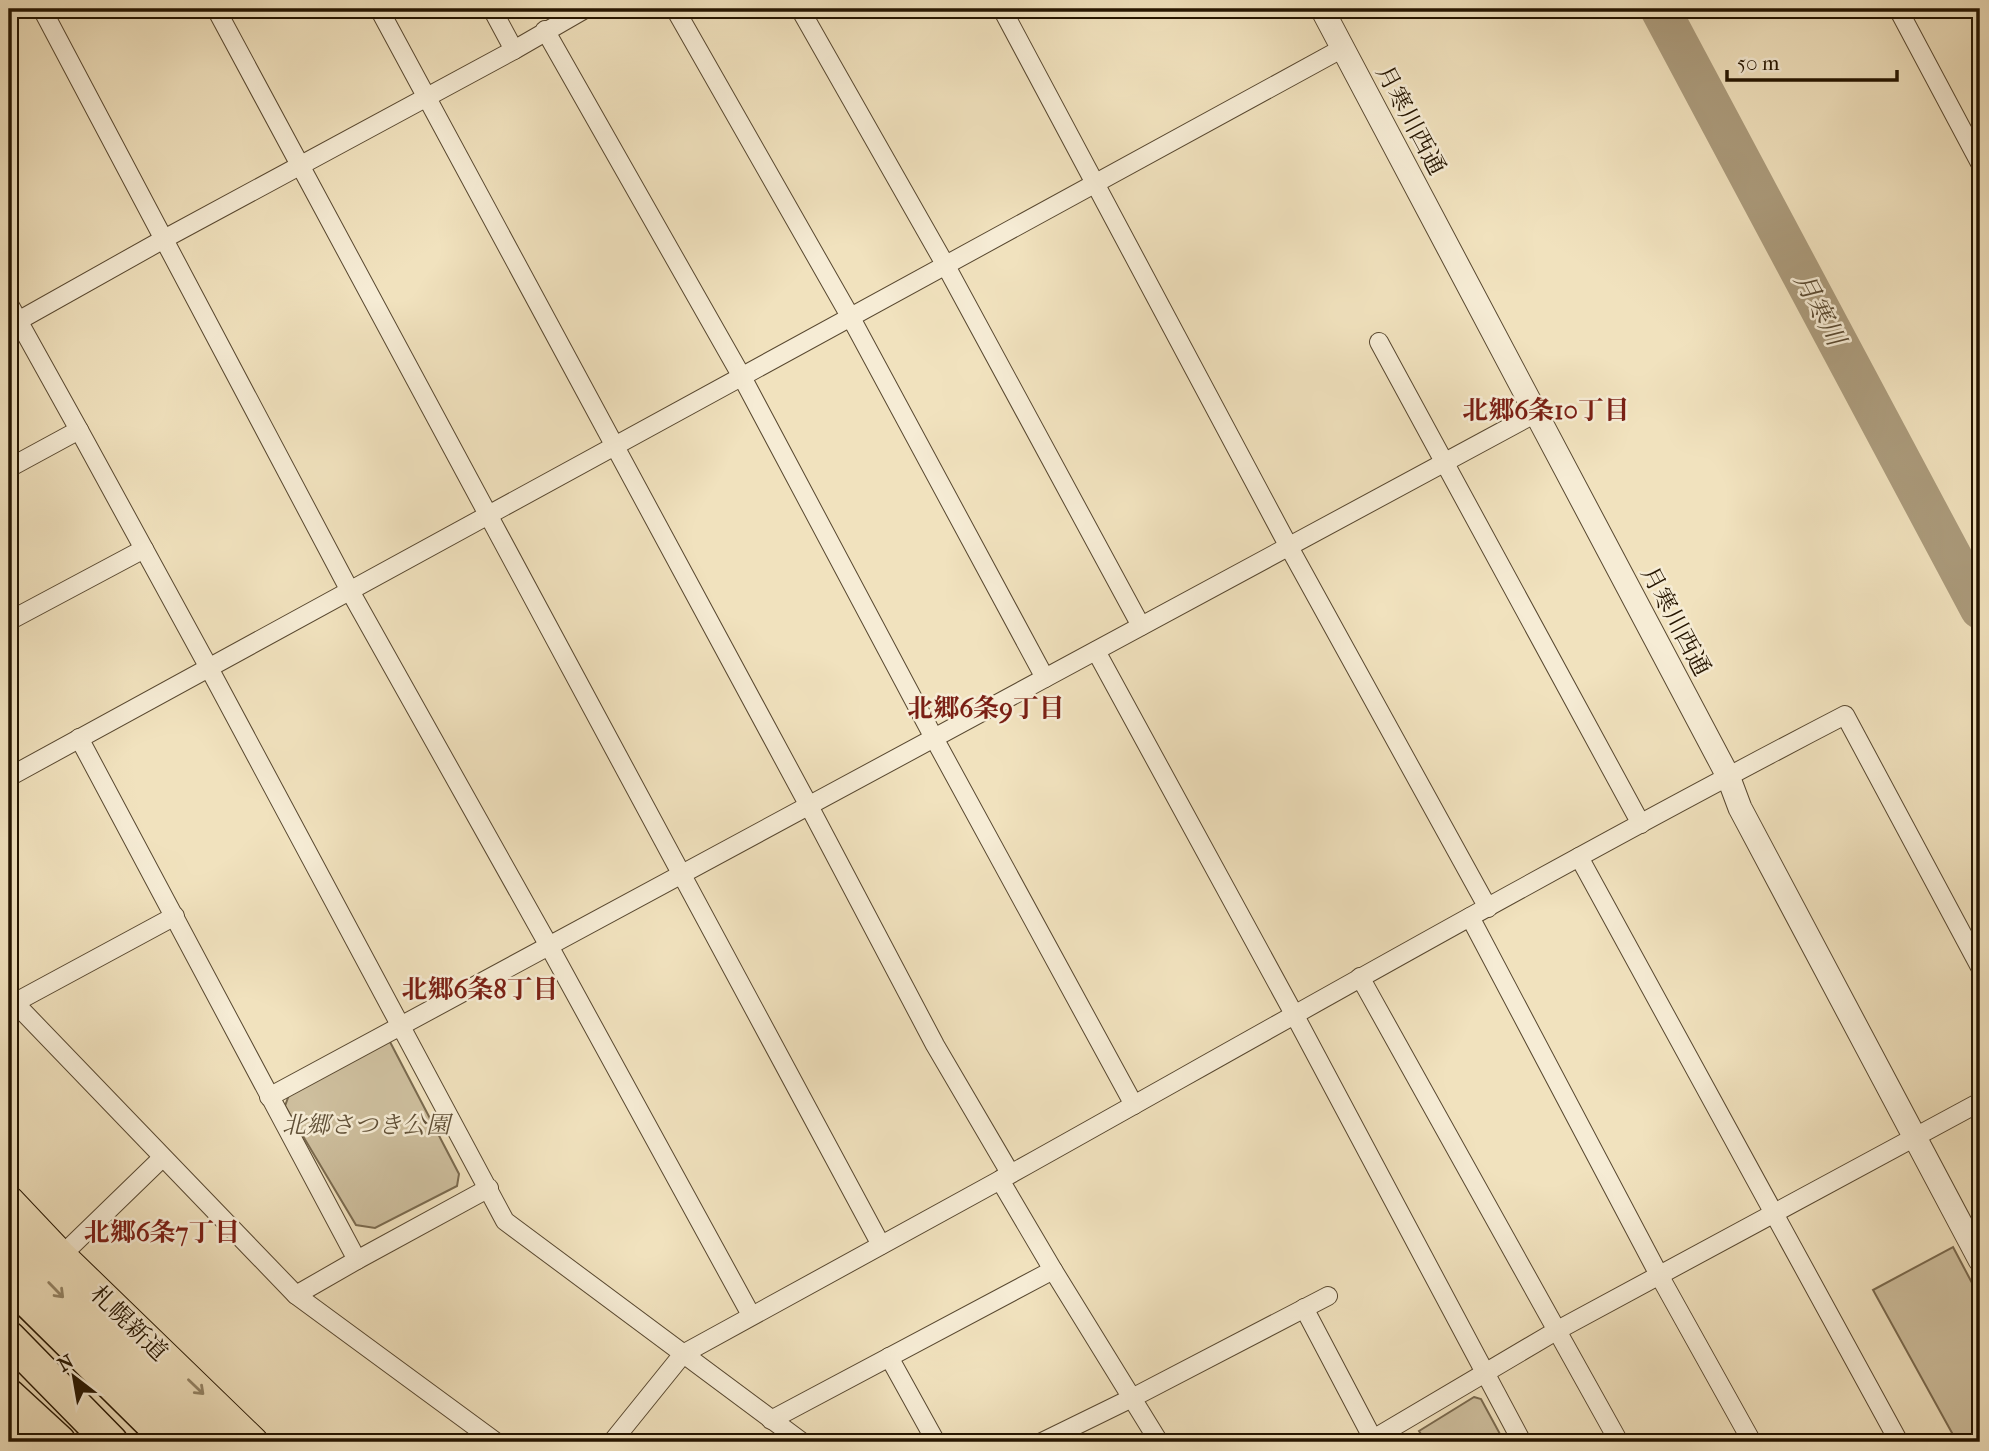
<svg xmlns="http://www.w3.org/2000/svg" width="1989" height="1451" viewBox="0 0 1989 1451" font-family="'IM FELL French Canon','Noto Serif JP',serif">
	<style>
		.green { fill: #cebf9e; stroke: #7a6a4f; stroke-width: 2 }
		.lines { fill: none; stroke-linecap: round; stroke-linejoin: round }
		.river { stroke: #ac9c7d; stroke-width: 40 }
		.minor-casing { stroke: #584830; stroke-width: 20 }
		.tertiary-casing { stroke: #584830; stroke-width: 25 }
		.trunk-casing { stroke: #251500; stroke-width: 32 }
		.motorway-casing { stroke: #251500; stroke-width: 36 }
		.minor { stroke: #f6ecd5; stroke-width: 18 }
		.tertiary { stroke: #f6ecd5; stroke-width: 23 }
		.trunk { stroke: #f1e2be; stroke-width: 30 }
		.motorway { stroke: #f1e2be; stroke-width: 33 }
		.oneway { stroke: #958668 }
		.labels { text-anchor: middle; stroke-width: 5; stroke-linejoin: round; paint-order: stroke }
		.street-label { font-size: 24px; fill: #251500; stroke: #f6ecd5 }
		.park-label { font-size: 24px; font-style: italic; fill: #605037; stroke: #f6ecd5 }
		.water-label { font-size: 26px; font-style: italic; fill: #5b4b32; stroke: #f6ecd5 }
		.neighbourhood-label { font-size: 26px; font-weight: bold; fill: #7a1f14; stroke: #f6ecd5 }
	</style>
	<rect width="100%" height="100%" fill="#f1e2be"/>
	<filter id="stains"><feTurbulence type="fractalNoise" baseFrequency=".00286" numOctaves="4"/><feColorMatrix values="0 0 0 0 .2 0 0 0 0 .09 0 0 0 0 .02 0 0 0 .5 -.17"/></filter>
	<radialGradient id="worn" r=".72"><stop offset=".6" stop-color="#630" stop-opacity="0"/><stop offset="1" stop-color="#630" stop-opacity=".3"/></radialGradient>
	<!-- green -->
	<g class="green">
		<path d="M389 1040 459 1174 457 1186 375 1228 356 1225 285 1106 289 1095Z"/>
		<path d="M1953 1247 1980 1298V1442H1957L1873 1290Z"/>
		<path d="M1474 1397 1481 1399 1500 1434 1486 1442H1426L1419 1431Z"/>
	</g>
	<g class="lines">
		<!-- river -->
		<path class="river" d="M1660 9 1980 609"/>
		<!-- minor casing -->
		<g class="minor-casing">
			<g id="minor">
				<path d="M42 9 350 591 549 946 751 1315"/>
				<path d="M216 9 881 1245"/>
				<path d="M379 9 809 806 935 1045 1010 1173 1000 1180 683 1354 612 1442"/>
				<path d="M492 9 514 50"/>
				<path d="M675 9 851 318 1045 678"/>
				<path d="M800 9 946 266 1141 626"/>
				<path d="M1002 9 1289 547 1488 908"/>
				<path d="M1898 9 1980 163"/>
				<path d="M545 30 742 377 934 738 1134 1105"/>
				<path d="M9 304 79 430 209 668 505 1221 802 1442"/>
				<path d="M9 326 164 239 514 50 585 9"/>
				<path d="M1379 342 1641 824"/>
				<path d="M9 468 79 430"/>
				<path d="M9 621 144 549"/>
				<path d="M1096 651 1294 1014 1522 1442"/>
				<path d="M79 738 357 1260"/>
				<path d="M9 777 1343 48"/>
				<path d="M1579 857 1899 1442"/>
				<path d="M1470 917 1659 1275 1752 1442"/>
				<path d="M1360 977 1619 1442"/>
				<path d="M9 997 296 1295 496 1442"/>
				<path d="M14 1003 175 916"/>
				<path d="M269 1097 1536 413"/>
				<path d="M61 1256 162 1158"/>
				<path d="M296 1295 357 1260 489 1188"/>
				<path d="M1304 1308 1373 1439"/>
				<path d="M889 1357 936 1442"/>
				<path d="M771 1420 1053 1270"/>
				<path d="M1042 1442 1132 1398 1328 1296"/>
				<path d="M1159 1442 1053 1270 1000 1180C1281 1023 1560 863 1845 715L1980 967"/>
				<path d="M1368 1442 1556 1331 1980 1102"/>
			</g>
		</g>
		<!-- tertiary casing -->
		<g class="tertiary-casing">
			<path id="tertiary" d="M1322 9 1728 776 1740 808 1980 1260"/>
		</g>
		<!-- trunk casing -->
		<g class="trunk-casing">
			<g id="trunk">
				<path d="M9 1201 61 1256 253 1442"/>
				<path d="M9 1422 30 1442"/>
			</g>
		</g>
		<!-- motorway casing -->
		<g class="motorway-casing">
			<g id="motorway">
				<path d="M9 1241 65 1300 215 1442"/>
				<path d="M9 1282 171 1442"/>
				<path d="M9 1338 111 1442"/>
				<path d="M9 1396 59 1442"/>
			</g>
		</g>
		<!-- minor -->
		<use href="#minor" class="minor"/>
		<!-- tertiary -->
		<use href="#tertiary" class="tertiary"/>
		<!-- trunk -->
		<use href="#trunk" class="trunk"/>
		<!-- motorway -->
		<use href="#motorway" class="motorway"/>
	</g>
	<!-- one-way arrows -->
	<defs><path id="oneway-shaft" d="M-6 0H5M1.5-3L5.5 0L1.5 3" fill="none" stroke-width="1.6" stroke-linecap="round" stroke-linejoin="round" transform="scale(1.75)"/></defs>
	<g class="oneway">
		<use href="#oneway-shaft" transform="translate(56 1290) rotate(46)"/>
		<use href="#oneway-shaft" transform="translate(196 1387) rotate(44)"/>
	</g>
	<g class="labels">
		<!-- street labels -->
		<g class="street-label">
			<text transform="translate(1411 120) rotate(62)" y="8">月寒川西通</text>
			<text transform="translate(1676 621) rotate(62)" y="8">月寒川西通</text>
			<text transform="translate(129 1323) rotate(44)" y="8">札幌新道</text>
		</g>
		<!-- park labels -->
		<g class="park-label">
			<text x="366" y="1133">北郷さつき公園</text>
		</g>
		<!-- water labels -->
		<g class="water-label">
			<text transform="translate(1820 309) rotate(62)" y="9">月寒川</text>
		</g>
		<!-- neighbourhood labels -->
		<g class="neighbourhood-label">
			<text x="1546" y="419">北郷6条10丁目</text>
			<text x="986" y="717">北郷6条9丁目</text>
			<text x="480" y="998">北郷6条8丁目</text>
			<text x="162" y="1241">北郷6条7丁目</text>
		</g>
	</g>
	<!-- margin -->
	<rect width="1989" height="1451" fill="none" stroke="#f1e2be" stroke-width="35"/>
	<rect x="10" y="10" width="1968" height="1430" fill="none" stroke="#251500" stroke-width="3.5"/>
	<rect x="18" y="18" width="1954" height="1416" fill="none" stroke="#251500" stroke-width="2"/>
	<!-- north arrow -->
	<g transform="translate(74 1377) rotate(329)" stroke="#f6ecd5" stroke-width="5" paint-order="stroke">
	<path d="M0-5L12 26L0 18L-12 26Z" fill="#251500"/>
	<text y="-10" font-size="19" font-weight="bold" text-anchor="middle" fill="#251500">N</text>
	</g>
	<!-- scale -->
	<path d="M1727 70v10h170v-10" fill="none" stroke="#251500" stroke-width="3.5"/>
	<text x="1737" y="70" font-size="21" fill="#251500" stroke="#f6ecd5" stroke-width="5" paint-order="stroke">50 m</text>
	<rect width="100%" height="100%" filter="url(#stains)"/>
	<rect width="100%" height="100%" fill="url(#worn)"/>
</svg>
